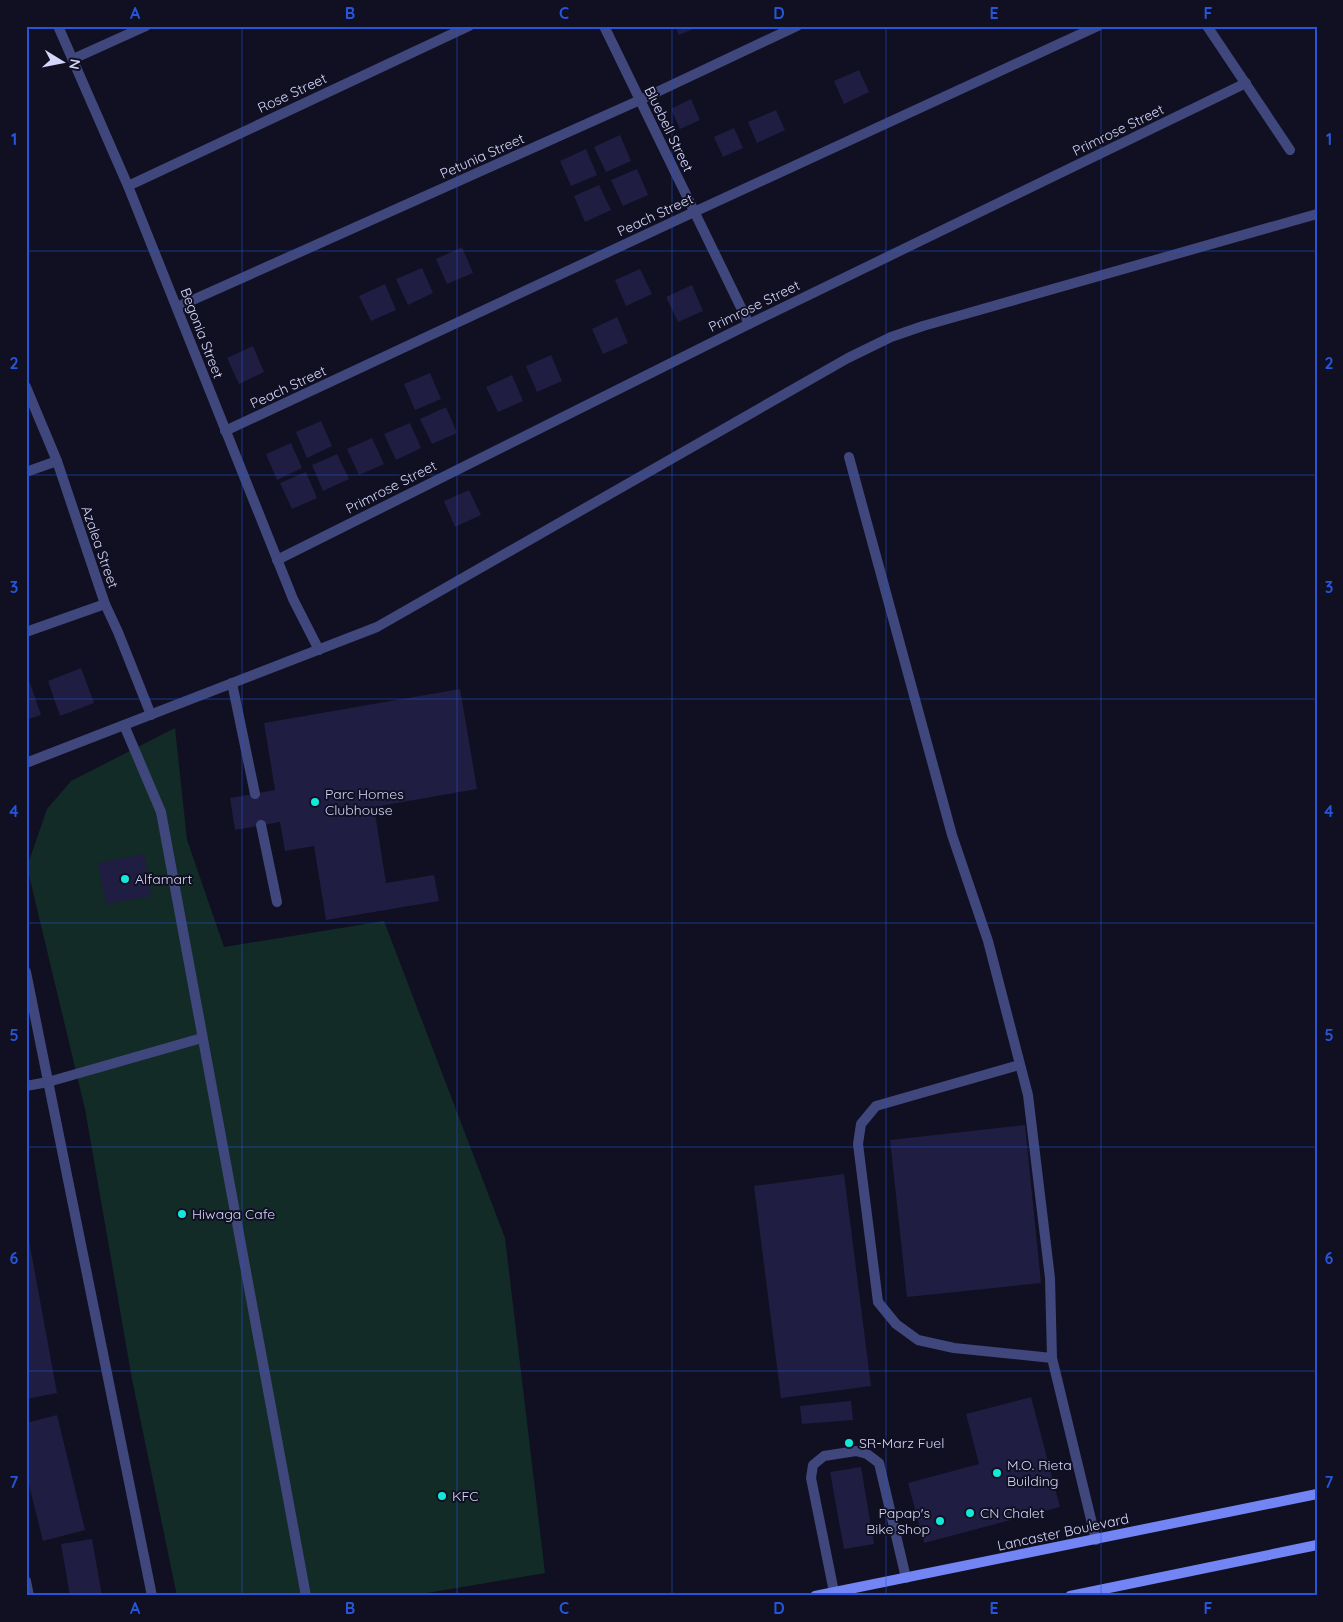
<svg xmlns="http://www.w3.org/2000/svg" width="1343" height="1622" viewBox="0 0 1343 1622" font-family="Quicksand,sans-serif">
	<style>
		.green { fill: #132b27 }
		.building { fill: #1f1d41 }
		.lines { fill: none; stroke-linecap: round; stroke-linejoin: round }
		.lane { stroke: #3f477d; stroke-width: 10 }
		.street { stroke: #3f477d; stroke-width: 10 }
		.secondary { stroke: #7385f4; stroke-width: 10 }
		.grid { fill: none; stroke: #2655da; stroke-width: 1; stroke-opacity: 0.55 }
		.poi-dot { fill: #13e9db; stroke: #101022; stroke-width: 2 }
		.labels { text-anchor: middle; stroke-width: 4; stroke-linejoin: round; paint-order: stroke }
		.street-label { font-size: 14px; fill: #d4d6fb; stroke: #101022 }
		.poi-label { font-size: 14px; fill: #d4d6fb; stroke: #101022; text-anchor: start }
		.neatline { fill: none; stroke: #2655da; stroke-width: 2 }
		.grid-label { font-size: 16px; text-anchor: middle; font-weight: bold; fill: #2655da }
	</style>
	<rect width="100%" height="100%" fill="#101022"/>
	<!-- green -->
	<path class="green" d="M175 728 187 840 224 947 384 921 505 1238 545 1573 409 1596H177L132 1379 85 1109 27 867 47 809 71 781Z"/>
	<!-- building -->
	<g class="building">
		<path d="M675 26H700L679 35Z"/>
		<path d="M859 70 869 92 844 104 834 81Z"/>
		<path d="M691 99 700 120 680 129 671 109Z"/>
		<path d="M776 110 785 130 757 143 748 122Z"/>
		<path d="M734 128 743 148 723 157 714 137Z"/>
		<path d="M620 135 631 161 606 172 594 147Z"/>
		<path d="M586 149 597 175 571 186 560 161Z"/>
		<path d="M637 169 648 195 623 206 611 180Z"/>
		<path d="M599 185 611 210 585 222 574 196Z"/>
		<path d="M462 247 473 273 447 284 436 259Z"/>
		<path d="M422 268 433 293 408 305 396 279Z"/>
		<path d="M640 269 652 294 626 306 615 280Z"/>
		<path d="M385 284 396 310 371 321 359 296Z"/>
		<path d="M692 285 703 311 678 322 666 297Z"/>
		<path d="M617 317 628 343 603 354 592 329Z"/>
		<path d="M253 346 264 372 239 384 227 358Z"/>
		<path d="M551 355 562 381 537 392 526 366Z"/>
		<path d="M430 373 441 399 415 410 404 384Z"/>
		<path d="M512 375 523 401 498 412 486 387Z"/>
		<path d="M446 407 457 433 432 444 420 419Z"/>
		<path d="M321 421 332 446 307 458 296 432Z"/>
		<path d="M410 423 421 448 396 460 384 434Z"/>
		<path d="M372 438 384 464 359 475 347 449Z"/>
		<path d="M291 443 302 468 277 480 266 454Z"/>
		<path d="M337 454 349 479 323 491 312 465Z"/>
		<path d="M306 472 317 498 292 509 280 483Z"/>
		<path d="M469 490 481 515 455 527 444 501Z"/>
		<path d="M81 668 94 703 60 716 48 681Z"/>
		<path d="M30 683 41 715 26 720V684Z"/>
		<path d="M460 689 477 789 374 807 386 883 434 875 439 901 326 920 314 846 285 851 280 822 235 830 230 798 275 790 264 723Z"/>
		<path d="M144 854 151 896 106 904 98 863Z"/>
		<path d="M1025 1125 1041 1283 907 1297 890 1140Z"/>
		<path d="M844 1174 871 1386 781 1398 754 1186Z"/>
		<path d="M26 1224 57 1393 26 1399Z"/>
		<path d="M1031 1397 1060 1507 924 1543 908 1483 979 1464 966 1414Z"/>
		<path d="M851 1401 853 1420 802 1424 800 1406Z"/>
		<path d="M57 1415 85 1530 43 1541 26 1473V1423Z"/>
		<path d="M861 1467 874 1544 844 1549 830 1472Z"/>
		<path d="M92 1539 102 1596H70L61 1544Z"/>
	</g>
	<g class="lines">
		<!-- lane -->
		<g class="lane">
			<path d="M849 457 952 835 988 941 1028 1095 1050 1278 1052 1358 1096 1540"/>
			<path d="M232 683 255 794"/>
			<path d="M261 825 277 902"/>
			<path d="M1019 1065 876 1106 861 1124 858 1144 878 1302 896 1324 918 1340 954 1348 1052 1358"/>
			<path d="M26 1086 48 1082"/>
			<path d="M26 1581 29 1596"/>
			<path d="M834 1592 811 1478 813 1465 824 1456 856 1451 867 1454 879 1463 906 1578"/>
		</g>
		<!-- street -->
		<g class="street">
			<path d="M58 26 128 186 293 599 319 650"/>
			<path d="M604 26 749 324"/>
			<path d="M1207 26 1290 150"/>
			<path d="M73 59 146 26"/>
			<path d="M128 186 469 26"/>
			<path d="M177 307 640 100 797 26"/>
			<path d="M26 387 57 461 105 604 118 632 151 715"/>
			<path d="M225 431 694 212 1098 26"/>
			<path d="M26 472 57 461"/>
			<path d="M277 560 749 324 1246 83"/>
			<path d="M26 632 105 604"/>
			<path d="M124 725 161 812 306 1596"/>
			<path d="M26 763 377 627 848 358 891 337 923 326 1317 214"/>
			<path d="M26 972 152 1596"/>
			<path d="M48 1082 202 1038"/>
		</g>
		<!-- secondary -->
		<g class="secondary">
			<path d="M815 1596 1317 1494"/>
			<path d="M1070 1596 1317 1545"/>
		</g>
	</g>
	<!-- grid -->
	<path class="grid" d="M242 26V1596M457 26V1596M672 26V1596M886 26V1596M1101 26V1596M26 251H1317M26 475H1317M26 699H1317M26 923H1317M26 1147H1317M26 1371H1317"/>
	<!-- markers -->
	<g class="poi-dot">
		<circle cx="315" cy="802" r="5"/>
		<circle cx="125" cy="879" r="5"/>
		<circle cx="182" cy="1214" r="5"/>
		<circle cx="849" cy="1443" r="5"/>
		<circle cx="997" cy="1473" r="5"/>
		<circle cx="442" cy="1496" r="5"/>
		<circle cx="970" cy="1513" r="5"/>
		<circle cx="940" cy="1521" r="5"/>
	</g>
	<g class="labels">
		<!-- street labels -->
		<g class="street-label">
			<text transform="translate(292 93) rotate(-25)" y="5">Rose Street</text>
			<text transform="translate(669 129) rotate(64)" y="5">Bluebell Street</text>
			<text transform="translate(1118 130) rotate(-26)" y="5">Primrose Street</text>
			<text transform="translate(482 156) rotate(-24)" y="5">Petunia Street</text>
			<text transform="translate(655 215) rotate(-25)" y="5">Peach Street</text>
			<text transform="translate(754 306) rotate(-26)" y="5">Primrose Street</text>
			<text transform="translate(202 333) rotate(69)" y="5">Begonia Street</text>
			<text transform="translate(288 387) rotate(-25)" y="5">Peach Street</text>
			<text transform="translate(391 487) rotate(-27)" y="5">Primrose Street</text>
			<text transform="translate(100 547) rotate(71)" y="5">Azalea Street</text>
			<text transform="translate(1063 1532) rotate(-12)" y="5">Lancaster Boulevard</text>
		</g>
		<!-- poi labels -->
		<g class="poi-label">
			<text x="325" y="799">Parc Homes<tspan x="325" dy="16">Clubhouse</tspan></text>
			<text x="135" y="884">Alfamart</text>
			<text x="192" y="1219">Hiwaga Cafe</text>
			<text x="859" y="1448">SR-Marz Fuel</text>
			<text x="1007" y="1470">M.O. Rieta<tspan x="1007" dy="16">Building</tspan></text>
			<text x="452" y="1501">KFC</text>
			<text x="930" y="1518" text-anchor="end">Papap's<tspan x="930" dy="16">Bike Shop</tspan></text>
			<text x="980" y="1518">CN Chalet</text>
		</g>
	</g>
	<!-- border -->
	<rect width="1343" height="1622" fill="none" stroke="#101022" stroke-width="55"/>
	<!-- north arrow -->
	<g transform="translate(62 62) rotate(100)" stroke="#101022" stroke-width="4" paint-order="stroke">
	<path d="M0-4L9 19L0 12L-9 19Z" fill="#d4d6fb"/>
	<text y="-8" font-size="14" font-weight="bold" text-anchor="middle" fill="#d4d6fb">N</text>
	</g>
	<rect x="28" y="28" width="1288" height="1566" class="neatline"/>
	<g class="grid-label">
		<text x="135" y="19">A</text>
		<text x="350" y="19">B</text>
		<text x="564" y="19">C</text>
		<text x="779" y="19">D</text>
		<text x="994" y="19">E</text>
		<text x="1208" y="19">F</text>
		<text x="14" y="145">1</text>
		<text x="1329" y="145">1</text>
		<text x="14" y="369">2</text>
		<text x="1329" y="369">2</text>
		<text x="14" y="593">3</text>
		<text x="1329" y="593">3</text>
		<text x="14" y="817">4</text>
		<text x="1329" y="817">4</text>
		<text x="14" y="1041">5</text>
		<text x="1329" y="1041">5</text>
		<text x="14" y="1264">6</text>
		<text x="1329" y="1264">6</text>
		<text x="14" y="1488">7</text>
		<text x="1329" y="1488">7</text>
		<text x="135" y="1614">A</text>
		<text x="350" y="1614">B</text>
		<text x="564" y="1614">C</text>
		<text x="779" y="1614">D</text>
		<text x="994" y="1614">E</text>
		<text x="1208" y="1614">F</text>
	</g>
</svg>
